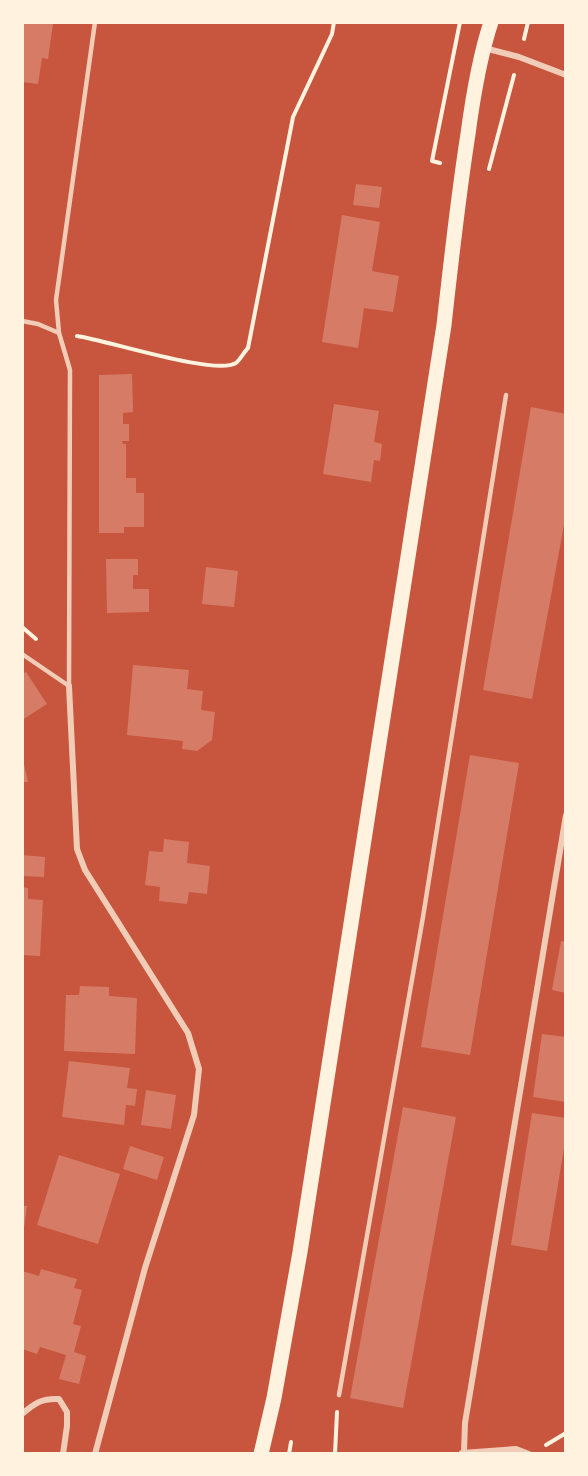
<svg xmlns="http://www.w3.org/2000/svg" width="588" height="1476" viewBox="0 0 588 1476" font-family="'Zilla Slab',serif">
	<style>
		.building { fill: #d67c66 }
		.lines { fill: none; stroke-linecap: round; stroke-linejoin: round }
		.path { stroke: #fff3e0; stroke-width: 4 }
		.service { stroke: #f1ccb7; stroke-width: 4.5 }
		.minor { stroke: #f1ccb7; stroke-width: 6 }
		.primary { stroke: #fff3e0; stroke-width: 15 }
	</style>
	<rect width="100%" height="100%" fill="#c8553d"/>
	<!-- building -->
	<g class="building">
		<path d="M22 22 53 24 48 59 42 58 38 84 22 82Z"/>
		<path d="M356 184 382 187 379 208 353 205Z"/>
		<path d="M342 215 380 222 372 271 399 276 393 312 364 308 358 348 322 342Z"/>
		<path d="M132 374 133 412 123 413V424H129V441H122L123 444H126V478H136V493H144V527H124V533H99V375Z"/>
		<path d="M334 404 379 411 374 442 382 444 380 461 374 460 371 482 323 474Z"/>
		<path d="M531 407 566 414V514L532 699 483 690Z"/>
		<path d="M106 559H138V575H133V589H149V612L107 613Z"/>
		<path d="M206 567 238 571 234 607 202 604Z"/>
		<path d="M133 665 189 670 187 689 203 691 201 710 215 712 212 740 197 751 182 749 183 741 127 735Z"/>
		<path d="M26 672 47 704 22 720V674Z"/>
		<path d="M22 755 28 782H22Z"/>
		<path d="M470 755 519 763 470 1055 421 1047Z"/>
		<path d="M164 839 189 842 187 863 210 866 207 894 189 892 187 904 159 901 160 887 145 885 149 851 163 852Z"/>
		<path d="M22 855 45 857 44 877 22 876Z"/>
		<path d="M22 887 28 888V899L43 900 40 956 22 955Z"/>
		<path d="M561 941 566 942V993L552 990Z"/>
		<path d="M80 986 109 987V996L137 998 135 1054 64 1051 66 995H79Z"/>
		<path d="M542 1034 566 1037V1102L533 1097Z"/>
		<path d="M69 1061 130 1068 127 1088 137 1089 135 1106 126 1105 124 1125 62 1117Z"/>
		<path d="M146 1090 176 1095 171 1129 141 1125Z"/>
		<path d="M403 1107 456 1117 403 1408 350 1398Z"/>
		<path d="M532 1113 566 1118V1136L547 1251 511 1245Z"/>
		<path d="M130 1146 164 1157 157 1180 123 1169Z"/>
		<path d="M59 1155 120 1174 98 1244 37 1225Z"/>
		<path d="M22 1206H27L24 1228H22Z"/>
		<path d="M41 1269 77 1279 74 1288 82 1290 73 1324 81 1326 74 1352 86 1356 79 1384 59 1379 66 1355 40 1347 37 1354 22 1349V1271L39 1276Z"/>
	</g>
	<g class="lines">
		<!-- path -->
		<g class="path">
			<path d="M524 39 528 22"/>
			<path d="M440 163 432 161 460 22"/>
			<path d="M489 169 514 75"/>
			<path d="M77 336C106 340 215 376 236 363 240 360 244 352 248 348L293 117 332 34 334 22"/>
			<path d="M22 627 36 639"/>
			<path d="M546 1445 566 1433"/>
			<path d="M289 1454 291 1442"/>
			<path d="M335 1454 337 1412"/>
		</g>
		<!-- service -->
		<g class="service">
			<path d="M22 321 38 324 59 333"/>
			<path d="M22 654 69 686"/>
			<path d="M69 686 70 370 59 333 56 300 95 22"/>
			<path d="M339 1395 423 917 506 395"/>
		</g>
		<!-- minor -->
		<g class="minor">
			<path d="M484 48 519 57 566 75"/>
			<path d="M69 686 77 849 85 870 188 1033 199 1069 194 1115 145 1268 95 1454"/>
			<path d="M22 1414C35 1403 42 1398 59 1399L67 1412V1426L63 1454"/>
			<path d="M464 1452 465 1423 566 815"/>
			<path d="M462 1453 516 1449 529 1454"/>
		</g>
		<!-- primary -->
		<path class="primary" d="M261 1454 274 1398 300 1252 444 325C451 261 458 198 468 134 473 96 479 59 491 22"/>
	</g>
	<!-- border -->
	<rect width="588" height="1476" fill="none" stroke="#fff3e0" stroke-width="48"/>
</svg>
